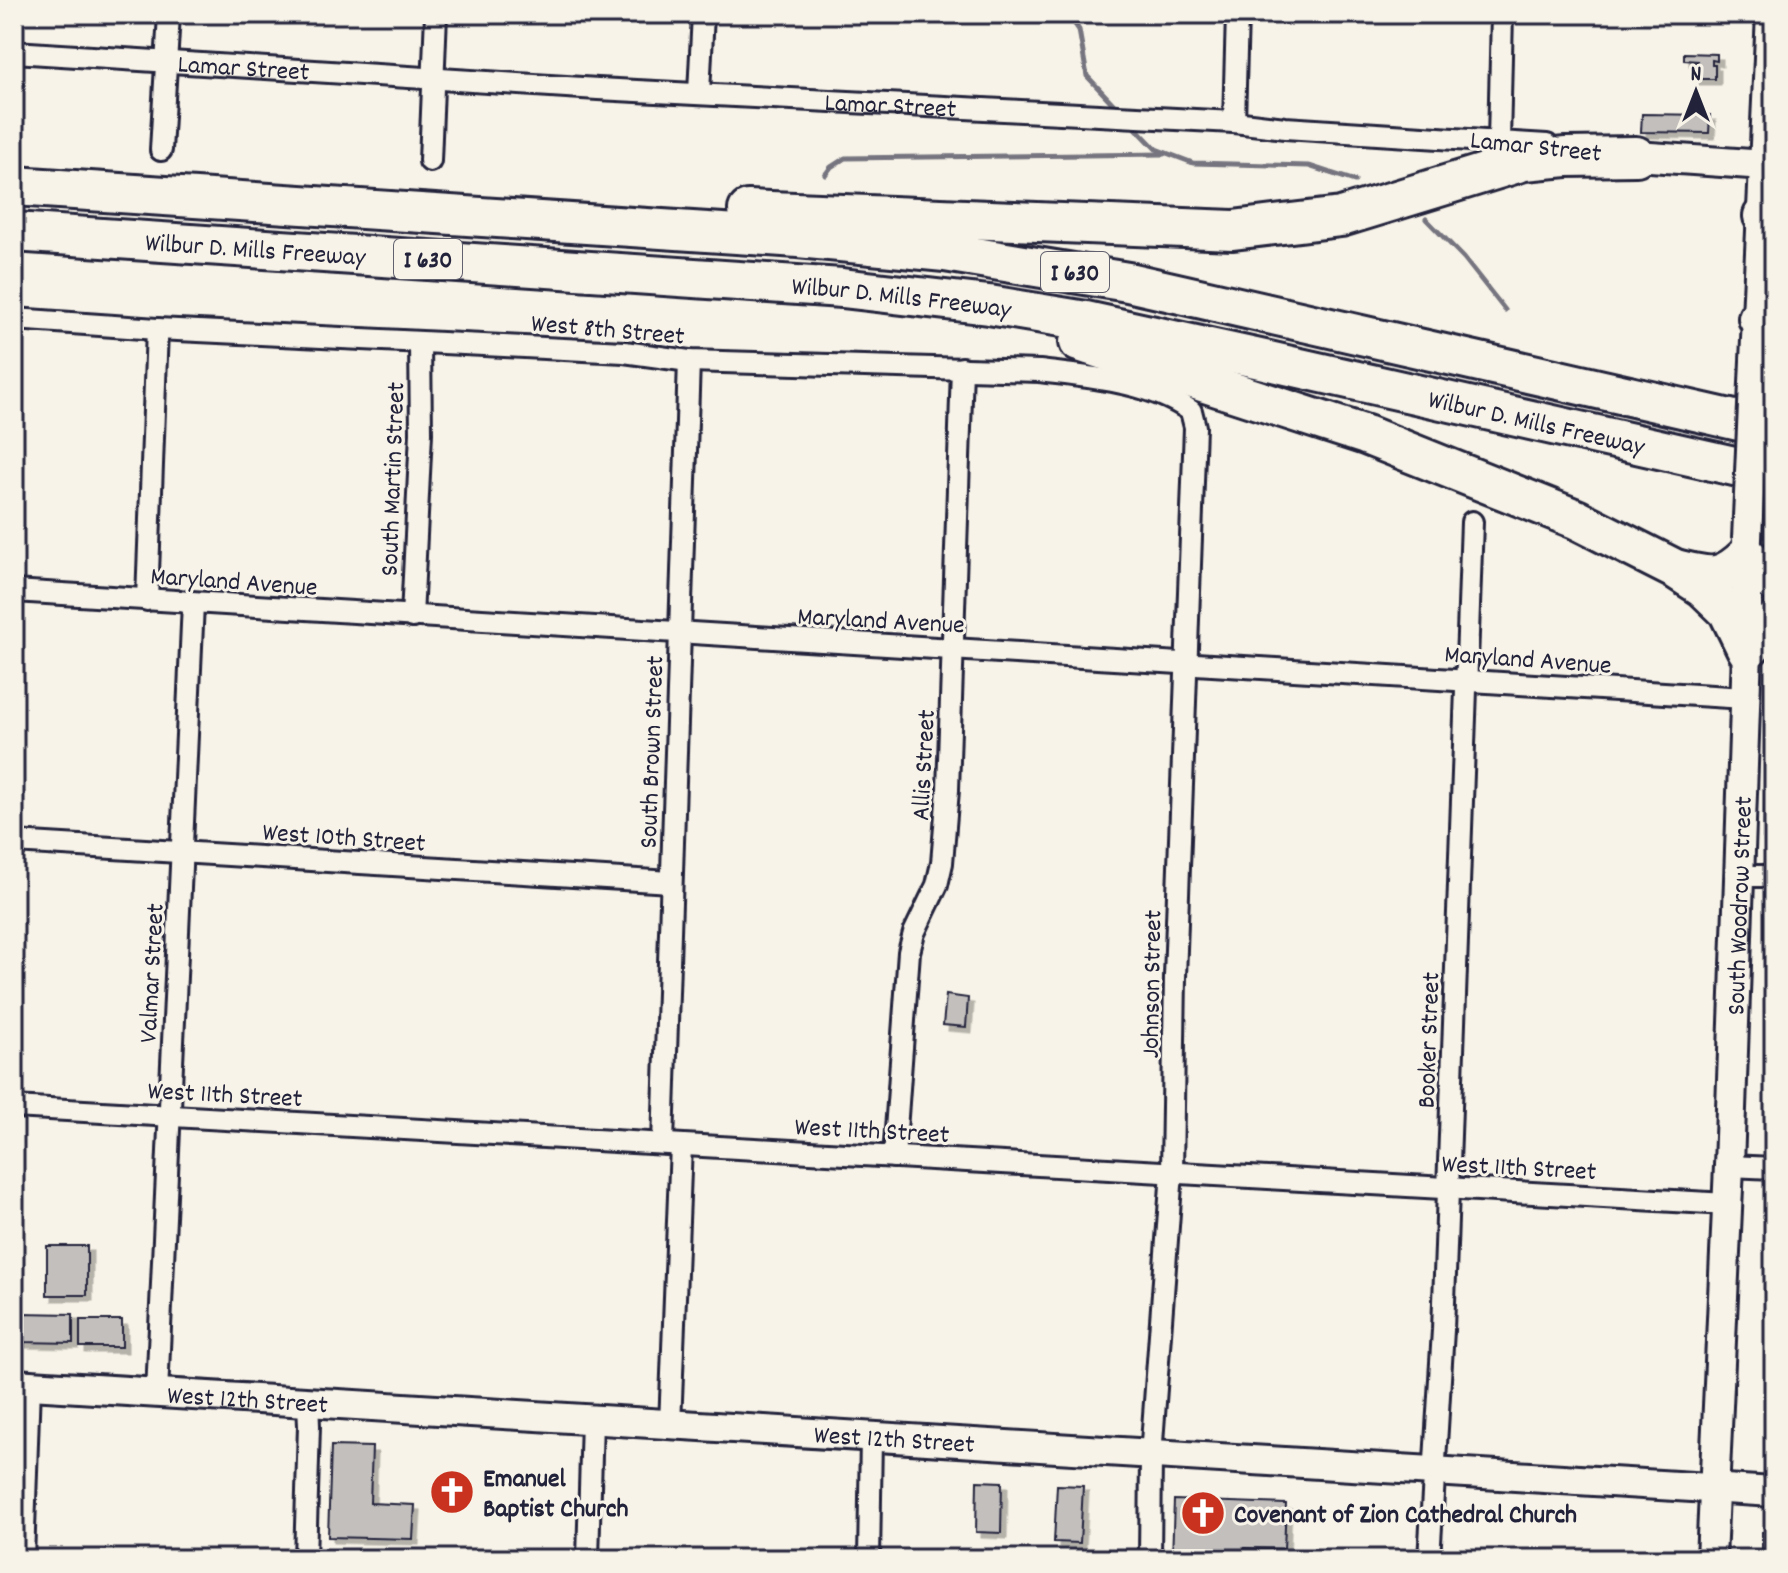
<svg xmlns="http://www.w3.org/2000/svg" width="1788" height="1573" viewBox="0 0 1788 1573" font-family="Dekko,sans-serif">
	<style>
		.green { fill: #d8d5cf; stroke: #7d7c85; stroke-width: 2 }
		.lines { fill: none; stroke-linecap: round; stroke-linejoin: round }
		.stream { stroke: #76747f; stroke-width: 5 }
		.building { fill: #c2bfbd; stroke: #22223b; stroke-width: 2; filter: url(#shadow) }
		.street-casing { stroke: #22223b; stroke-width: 26 }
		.secondary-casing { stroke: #22223b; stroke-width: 34 }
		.highway-casing { stroke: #22223b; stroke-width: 44 }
		.street { stroke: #f7f3e8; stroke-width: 20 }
		.secondary { stroke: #f7f3e8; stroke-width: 28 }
		.highway { stroke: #f7f3e8; stroke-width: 38 }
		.secondary-bridge-casing { stroke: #22223b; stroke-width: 34; stroke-linecap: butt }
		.secondary-bridge { stroke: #f7f3e8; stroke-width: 28 }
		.labels { text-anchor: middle; stroke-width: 6; stroke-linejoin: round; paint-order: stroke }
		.shield { fill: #f7f3e8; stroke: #62616f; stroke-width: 2 }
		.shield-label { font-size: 24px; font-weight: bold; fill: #22223b }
		.street-label { font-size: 26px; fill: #22223b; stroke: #f7f3e8 }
		.poi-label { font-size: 26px; font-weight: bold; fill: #22223b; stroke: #f7f3e8; text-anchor: start }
	</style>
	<defs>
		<filter id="shadow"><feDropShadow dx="5.5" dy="5.5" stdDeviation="0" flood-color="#0004"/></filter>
	</defs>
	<rect width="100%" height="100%" fill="#f7f3e8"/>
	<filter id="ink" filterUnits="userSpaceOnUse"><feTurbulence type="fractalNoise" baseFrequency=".0125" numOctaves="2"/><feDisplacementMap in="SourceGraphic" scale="16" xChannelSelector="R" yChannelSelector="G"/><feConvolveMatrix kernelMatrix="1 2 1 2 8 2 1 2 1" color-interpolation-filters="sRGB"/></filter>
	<g filter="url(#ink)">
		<!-- green -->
		<path class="green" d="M1774 643V846L1763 838 1770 647Z"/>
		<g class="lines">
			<!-- stream -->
			<g class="stream">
				<path d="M1068 14 1079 30 1087 76 1118 109"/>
				<path d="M1130 122 1156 149 1193 163 1309 166 1355 181"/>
				<path d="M825 175 831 167 845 158 1164 154"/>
				<path d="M1426 219 1464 258 1505 310"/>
			</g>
		</g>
		<!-- building -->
		<g class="building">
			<path d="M1684 53 1717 54V61L1712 60V65H1715V79H1694V63H1698V61L1684 60Z"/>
			<path d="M1642 114 1710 115 1709 133 1641 132Z"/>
			<path d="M946 995 968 998 966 1027 943 1025Z"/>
			<rect x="47" y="1246" width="40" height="49"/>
			<path d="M20 1313 73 1314V1343L20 1342Z"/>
			<rect x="80" y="1320" width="42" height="27"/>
			<path d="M331 1446 372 1447 370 1503 415 1505 413 1539 328 1537Z"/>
			<path d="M977 1481 1002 1482 1001 1533 976 1532Z"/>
			<path d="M1057 1485 1083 1486 1080 1543 1054 1542Z"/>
			<path d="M1174 1500 1286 1504 1284 1549 1245 1548 1244 1559H1172Z"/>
			<rect x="1762" y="1532" width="12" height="21"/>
		</g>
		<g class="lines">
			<!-- street casing -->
			<g class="street-casing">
				<g id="street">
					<path id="s1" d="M14 52 598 89 1234 122 1285 128 1547 145"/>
					<path d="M699 93 703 14"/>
					<path d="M1234 122 1237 14"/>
					<path d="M1499 141 1502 14"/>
					<path d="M161 150 169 14"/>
					<path d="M430 161 436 14"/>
					<path d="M14 319 157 329 624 352 689 361 1039 371C1089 377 1149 381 1191 411L1195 427 1175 977 1172 1172 1151 1456 1150 1559"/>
					<path d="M14 591 1745 698"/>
					<path d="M147 600 157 329"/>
					<path d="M412 617 421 433 420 343"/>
					<path d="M14 842 671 882"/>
					<path d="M1739 876H1774"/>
					<path d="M14 1107 1727 1204"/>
					<path d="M663 1143 689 361"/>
					<path d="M894 1157 909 952 914 933 937 885 942 863 948 790 962 368"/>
					<path d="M1729 1166 1774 1168"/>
					<path d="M157 1393 193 603"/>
					<path d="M670 1425 681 1145"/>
					<path d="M23 1559 29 1385"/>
					<path d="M305 1559 309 1426 308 1402"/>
					<path d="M588 1559 592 1420"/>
					<path d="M869 1559 871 1438"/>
					<path d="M1429 1559 1443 1330 1472 522"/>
				</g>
			</g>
			<!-- secondary casing -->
			<g class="secondary-casing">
				<g id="secondary">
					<path d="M1636 156 1765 165"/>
					<path d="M1755 361 1771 14"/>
					<path id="s2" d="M14 1384 1774 1492"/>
					<path id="s3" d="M1711 1559 1729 1166 1747 650V545"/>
				</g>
			</g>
			<!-- highway casing -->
			<g class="highway-casing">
				<g id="highway">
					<path d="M14 186 798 238 945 252 1128 282 1774 429"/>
					<path d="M748 210 1233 230 1341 217 1524 161 1566 157 1636 156"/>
					<path d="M1763 216 1774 236"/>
					<path id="s4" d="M14 232 842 288 989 305 1086 321 1260 359 1774 475"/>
					<path d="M1758 318 1774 308"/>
					<path d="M1079 342 1366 435 1576 519 1677 570 1703 587 1728 611 1747 650 1774 622"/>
					<path d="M1679 570C1712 578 1722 580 1747 556L1774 582"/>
				</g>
			</g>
			<!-- street -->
			<use href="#street" class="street"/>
			<!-- secondary -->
			<use href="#secondary" class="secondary"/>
			<!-- highway -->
			<use href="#highway" class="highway"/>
			<!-- secondary-bridge casing -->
			<g class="secondary-bridge-casing">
				<path id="secondary-bridge" d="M1747 539 1755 361"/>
			</g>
			<!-- secondary-bridge -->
			<use href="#secondary-bridge" class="secondary-bridge"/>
		</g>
	</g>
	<!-- icons -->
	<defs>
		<g id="church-disc" transform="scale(2.3)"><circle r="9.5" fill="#c8321e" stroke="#f7f3e8"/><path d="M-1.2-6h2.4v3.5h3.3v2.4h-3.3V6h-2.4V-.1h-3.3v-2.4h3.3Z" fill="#fff"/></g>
	</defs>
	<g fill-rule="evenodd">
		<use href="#church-disc" x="452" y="1492"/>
		<use href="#church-disc" x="1203" y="1513"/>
	</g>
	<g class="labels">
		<!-- shield labels -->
		<g class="shield">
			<rect x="394" y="239" width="68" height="40" rx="6"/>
			<rect x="1041" y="252" width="68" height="40" rx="6"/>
		</g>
		<g class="shield-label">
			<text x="428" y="267">I 630</text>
			<text x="1075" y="280">I 630</text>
		</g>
		<!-- street labels -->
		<g class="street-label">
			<text dy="9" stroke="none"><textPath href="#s1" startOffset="230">Lamar Street</textPath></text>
			<text dy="9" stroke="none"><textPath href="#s1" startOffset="878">Lamar Street</textPath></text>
			<text transform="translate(1536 145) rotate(6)" y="9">Lamar Street</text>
			<text dy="9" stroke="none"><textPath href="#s4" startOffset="242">Wilbur D. Mills Freeway</textPath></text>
			<text dy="9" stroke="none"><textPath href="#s4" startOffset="890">Wilbur D. Mills Freeway</textPath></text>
			<text transform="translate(608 328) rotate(5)" y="9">West 8th Street</text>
			<text dy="9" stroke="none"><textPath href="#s4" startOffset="1538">Wilbur D. Mills Freeway</textPath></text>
			<text transform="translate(391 479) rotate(-88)" y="9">South Martin Street</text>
			<text transform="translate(234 580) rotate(4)" y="9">Maryland Avenue</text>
			<text transform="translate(881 619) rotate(3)" y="9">Maryland Avenue</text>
			<text transform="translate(1528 658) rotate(4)" y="9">Maryland Avenue</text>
			<text transform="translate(650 752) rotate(-88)" y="9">South Brown Street</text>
			<text transform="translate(922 765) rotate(-87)" y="9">Allis Street</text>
			<text transform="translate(344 836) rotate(4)" y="9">West 10th Street</text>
			<text dy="9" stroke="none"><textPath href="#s3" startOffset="654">South Woodrow Street</textPath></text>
			<text transform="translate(150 973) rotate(-87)" y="9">Valmar Street</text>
			<text transform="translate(1150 984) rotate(-89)" y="9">Johnson Street</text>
			<text transform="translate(1427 1040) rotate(-88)" y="9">Booker Street</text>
			<text transform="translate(225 1093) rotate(3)" y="9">West 11th Street</text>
			<text transform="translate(872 1129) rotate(3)" y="9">West 11th Street</text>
			<text transform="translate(1519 1166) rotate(3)" y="9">West 11th Street</text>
			<text dy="9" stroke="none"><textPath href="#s2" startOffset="234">West 12th Street</textPath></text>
			<text dy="9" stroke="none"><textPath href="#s2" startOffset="882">West 12th Street</textPath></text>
		</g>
		<!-- poi labels -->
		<g class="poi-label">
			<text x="483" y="1486">Emanuel<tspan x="483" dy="30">Baptist Church</tspan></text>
			<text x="1234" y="1522">Covenant of Zion Cathedral Church</text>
		</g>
	</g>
	<!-- margin -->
	<rect width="1788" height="1573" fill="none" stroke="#f7f3e8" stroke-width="48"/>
	<rect x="24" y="24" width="1740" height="1525" fill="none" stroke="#22223b" stroke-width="3" filter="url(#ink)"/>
	<!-- north arrow -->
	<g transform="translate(1696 92)" stroke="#f7f3e8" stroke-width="6" paint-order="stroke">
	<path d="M0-6L14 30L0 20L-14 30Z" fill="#22223b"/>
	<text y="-12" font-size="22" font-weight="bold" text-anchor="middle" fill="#22223b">N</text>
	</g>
</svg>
